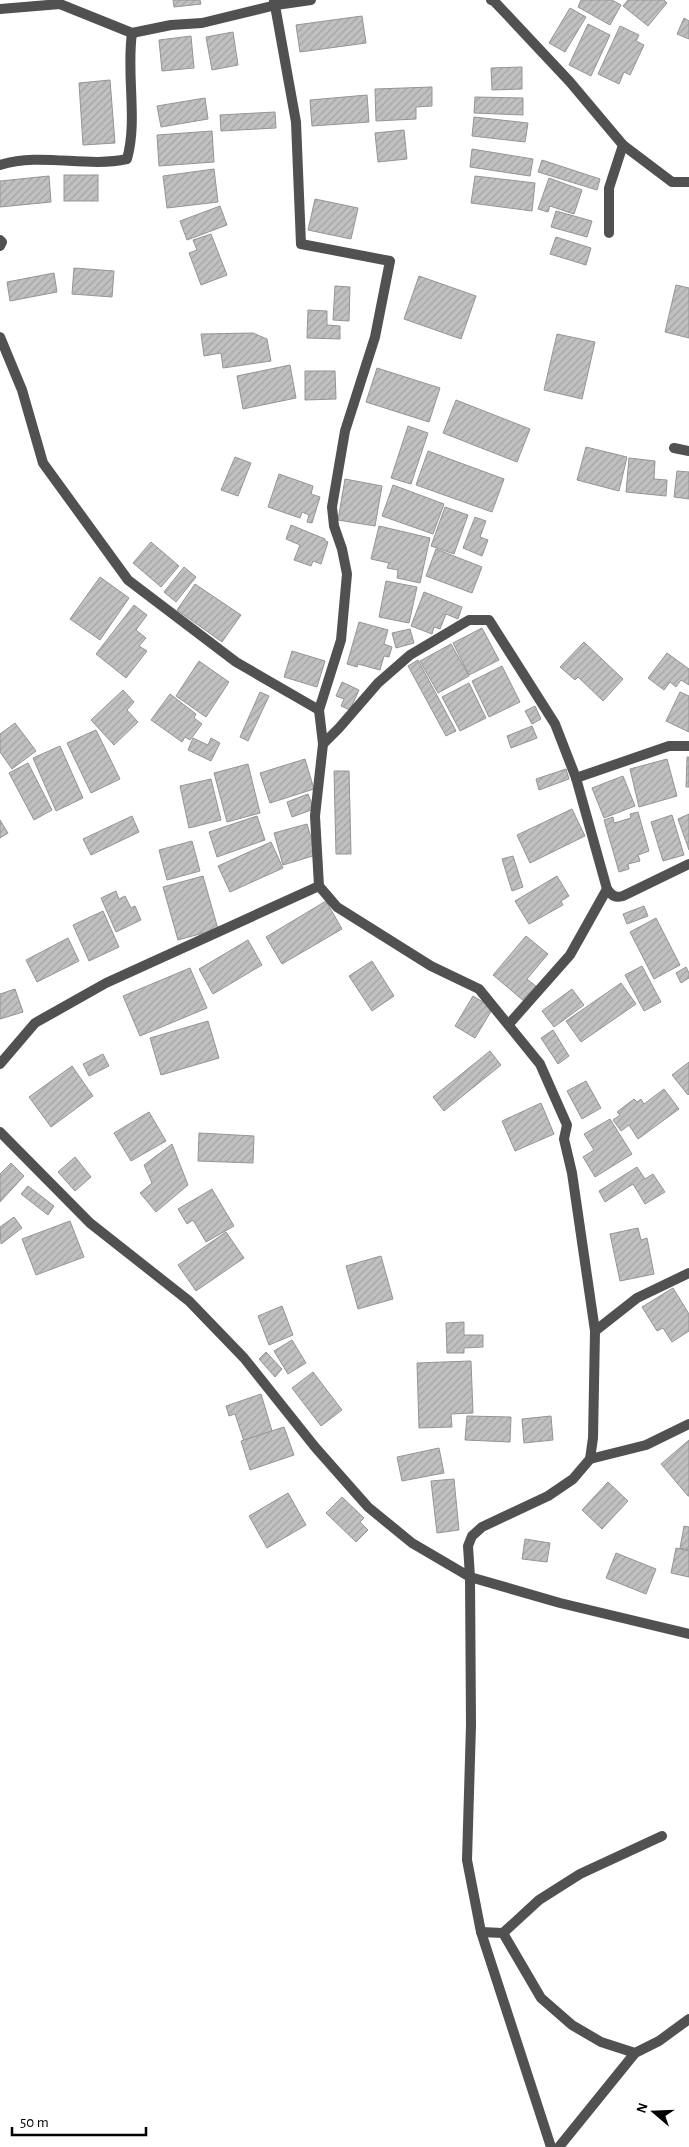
<svg xmlns="http://www.w3.org/2000/svg" width="689" height="2147" viewBox="0 0 689 2147" font-family="'Alegreya Sans',sans-serif">
	<style>
		.building { fill: url(#building-hatch); stroke: #959595 }
		.lines { fill: none; stroke-linecap: round; stroke-linejoin: round }
		.minor { stroke: #515151; stroke-width: 10 }
		.tertiary { stroke: #515151; stroke-width: 10 }
	</style>
	<defs>
		<pattern id="building-hatch" width="6" height="6" patternUnits="userSpaceOnUse" patternTransform="scale(1.25)"><rect width="6" height="6" fill="#c0c0c0"/><path d="M-1 1l2-2M0 6l6-6M5 7l2-2" fill="none" stroke="#a3a3a3"/></pattern>
	</defs>
	<rect width="100%" height="100%" fill="#fff"/>
	<!-- building -->
	<g class="building">
		<path d="M173 0H200L201 4 174 7Z"/>
		<path d="M581 0H612L621 5 610 25 578 7Z"/>
		<path d="M628 0H664L667 3 648 26 623 6Z"/>
		<path d="M570 8 586 17 565 52 549 43Z"/>
		<path d="M362 16 366 43 300 52 296 25Z"/>
		<path d="M684 18 689 21V39L677 34Z"/>
		<path d="M588 24 610 35 591 76 569 65Z"/>
		<path d="M620 26 639 35 636 41 644 45 630 75 624 72 619 84 598 74Z"/>
		<path d="M233 32 238 65 212 70 206 37Z"/>
		<path d="M191 36 194 68 162 71 159 40Z"/>
		<path d="M522 67V89L492 90 491 68Z"/>
		<path d="M110 80 115 143 83 145 79 83Z"/>
		<path d="M432 87V106L416 107V119L376 121 375 89Z"/>
		<path d="M367 95 369 122 312 126 310 100Z"/>
		<path d="M475 97 523 98V115L474 113Z"/>
		<path d="M205 98 208 119 161 127 157 106Z"/>
		<path d="M275 112 276 128 221 131 220 115Z"/>
		<path d="M474 117 528 123 525 142 472 136Z"/>
		<path d="M404 130 407 159 378 162 375 133Z"/>
		<path d="M212 131 214 162 159 166 157 135Z"/>
		<path d="M472 149 533 159 530 176 470 167Z"/>
		<path d="M542 160 600 179 597 190 538 172Z"/>
		<path d="M214 169 218 202 167 208 163 176Z"/>
		<rect x="64" y="175" width="34" height="26"/>
		<path d="M49 176 51 202 0 207V181Z"/>
		<path d="M475 176 535 183 532 211 471 203Z"/>
		<path d="M549 178 582 190 574 214 550 206 548 212 538 209Z"/>
		<path d="M315 199 358 208 351 239 308 230Z"/>
		<path d="M220 206 227 225 187 240 180 221Z"/>
		<path d="M556 211 592 221 587 237 551 227Z"/>
		<path d="M211 234 227 275 201 285 189 253 197 250 193 240Z"/>
		<path d="M556 237 591 248 586 265 550 254Z"/>
		<path d="M74 268 114 271 112 297 72 294Z"/>
		<path d="M54 273 57 292 10 301 7 282Z"/>
		<path d="M419 276 476 296 461 339 404 319Z"/>
		<path d="M676 285 689 288V338L665 332Z"/>
		<path d="M335 286 350 287 349 321 333 320Z"/>
		<path d="M308 310 327 311V325L340 326V339L307 338Z"/>
		<path d="M253 333 267 339 271 361 223 368 221 353 204 356 201 334Z"/>
		<path d="M557 334 595 342 582 399 544 390Z"/>
		<path d="M290 365 296 398 243 409 237 376Z"/>
		<path d="M377 368 440 388 429 422 366 402Z"/>
		<path d="M305 371H335L336 399 305 400Z"/>
		<path d="M456 400 530 429 517 462 443 433Z"/>
		<path d="M408 426 428 433 411 484 391 478Z"/>
		<path d="M586 447 627 457 619 491 577 480Z"/>
		<path d="M428 451 504 479 492 512 416 485Z"/>
		<path d="M235 457 251 463 238 496 221 490Z"/>
		<path d="M629 458 655 461 654 479 667 480 666 496 626 492Z"/>
		<path d="M677 471 689 472V499L674 497Z"/>
		<path d="M279 474 313 486 311 494 320 497 312 523 307 522 309 515 302 512 300 518 268 507Z"/>
		<path d="M345 479 382 486 375 526 338 520Z"/>
		<path d="M393 485 444 504 433 534 382 516Z"/>
		<path d="M445 507 468 515 454 554 431 546Z"/>
		<path d="M475 517 486 521 480 537 488 540 482 556 463 548Z"/>
		<path d="M291 525 325 539V541L328 542 321 564 313 561 311 566 294 560 300 545 286 539Z"/>
		<path d="M379 526 430 538 420 583 397 578 398 570 387 568 389 563 371 559Z"/>
		<path d="M151 542 179 566 161 587 133 563Z"/>
		<path d="M436 549 482 567 472 593 426 576Z"/>
		<path d="M184 567 196 577 176 602 164 592Z"/>
		<path d="M100 577 129 598 100 640 70 619Z"/>
		<path d="M386 581 417 587 409 623 379 617Z"/>
		<path d="M195 584 241 615 222 642 177 610Z"/>
		<path d="M424 592 462 607 458 619 446 614 440 629 434 627 432 634 411 626Z"/>
		<path d="M134 605 147 615 136 630 146 638 139 646 147 651 126 678 96 654Z"/>
		<path d="M359 622 388 630 384 644 392 647 389 657 384 656 380 670 358 664 357 667 347 664Z"/>
		<path d="M482 628 499 660 469 675 453 643Z"/>
		<path d="M410 629 414 643 396 648 392 633Z"/>
		<path d="M584 642 623 679 603 701 578 677 575 680 560 667Z"/>
		<path d="M451 644 469 676 438 693 420 661Z"/>
		<path d="M292 651 325 661 317 687 284 677Z"/>
		<path d="M667 653 689 669V685L681 680 676 687 670 682 664 690 648 678Z"/>
		<path d="M418 660 456 731 446 736 408 666Z"/>
		<path d="M199 661 229 682 206 717 176 696Z"/>
		<path d="M502 666 520 702 489 717 472 681Z"/>
		<path d="M342 682 359 690 350 710 341 706 344 699 336 696Z"/>
		<path d="M469 683 486 718 460 731 442 697Z"/>
		<path d="M123 690 134 702 127 710 138 722 114 745 91 720Z"/>
		<path d="M260 692 269 696 248 741 240 737Z"/>
		<path d="M680 692 689 696V732L666 721Z"/>
		<path d="M170 694 196 714 194 718 202 724 190 740 185 737 182 742 151 720Z"/>
		<path d="M535 706 541 719 532 724 525 711Z"/>
		<path d="M15 723 36 751 12 769 0 752V734Z"/>
		<path d="M532 726 537 738 511 748 507 736Z"/>
		<path d="M96 730 120 779 91 793 67 743Z"/>
		<path d="M193 738 208 745 211 738 220 743 211 761 188 750Z"/>
		<path d="M60 746 83 798 56 811 33 758Z"/>
		<path d="M687 757H689V787H686Z"/>
		<path d="M305 759 314 789 270 803 260 773Z"/>
		<path d="M667 759 677 796 639 807 630 769Z"/>
		<path d="M28 763 52 810 34 820 9 773Z"/>
		<path d="M248 764 260 813 227 822 214 773Z"/>
		<path d="M566 769 569 779 539 790 536 779Z"/>
		<path d="M334 771H349L351 854H336Z"/>
		<path d="M623 776 635 806 604 818 592 788Z"/>
		<path d="M211 779 221 820 189 828 180 786Z"/>
		<path d="M308 794 314 809 292 817 287 802Z"/>
		<path d="M572 809 585 836 530 863 517 835Z"/>
		<path d="M638 812 649 851 638 855 640 861 628 864 629 869 619 872 604 820 613 817 614 823 631 818 630 814Z"/>
		<path d="M689 814V850L678 819Z"/>
		<path d="M672 815 684 855 663 861 651 822Z"/>
		<path d="M132 816 139 832 91 855 83 839Z"/>
		<path d="M257 816 265 840 217 857 209 832Z"/>
		<path d="M0 820 8 833 0 838Z"/>
		<path d="M307 824 316 855 283 865 274 833Z"/>
		<path d="M192 841 200 871 167 880 159 850Z"/>
		<path d="M271 842 283 868 230 892 218 866Z"/>
		<path d="M513 856 523 887 512 891 502 859Z"/>
		<path d="M203 876 218 929 178 940 163 887Z"/>
		<path d="M557 876 569 896 561 901 563 905 529 924 515 901Z"/>
		<path d="M116 891 119 899 125 896 131 908 135 906 141 920 116 932 101 898Z"/>
		<path d="M326 901 342 929 282 964 266 937Z"/>
		<path d="M644 906 648 916 627 924 623 914Z"/>
		<path d="M103 911 119 947 89 961 73 925Z"/>
		<path d="M656 918 680 965 654 979 630 932Z"/>
		<path d="M526 936 548 954 527 979 537 987 525 1002 493 975Z"/>
		<path d="M68 938 79 961 37 982 26 960Z"/>
		<path d="M248 940 262 965 213 994 199 969Z"/>
		<path d="M372 961 394 996 372 1011 349 976Z"/>
		<path d="M642 966 661 1002 644 1011 625 975Z"/>
		<path d="M686 967 689 973V978L681 983 676 973Z"/>
		<path d="M190 968 207 1008 140 1036 123 996Z"/>
		<path d="M621 983 636 1004 581 1042 566 1021Z"/>
		<path d="M15 989 23 1012 0 1019V994Z"/>
		<path d="M572 989 584 1005 554 1027 542 1011Z"/>
		<path d="M473 996 493 1008 475 1038 455 1026Z"/>
		<path d="M208 1021 219 1058 161 1075 150 1038Z"/>
		<path d="M553 1030 569 1056 558 1064 541 1038Z"/>
		<path d="M490 1051 501 1065 444 1111 433 1097Z"/>
		<path d="M103 1054 109 1066 89 1076 83 1064Z"/>
		<path d="M689 1062V1094L688 1095 672 1075Z"/>
		<path d="M72 1066 93 1096 51 1127 29 1097Z"/>
		<path d="M586 1081 601 1108 582 1119 567 1091Z"/>
		<path d="M664 1089 679 1109 638 1139 629 1125 621 1131 613 1120 620 1115 617 1112 634 1099 637 1102 641 1099 644 1104Z"/>
		<path d="M541 1103 554 1134 515 1151 502 1121Z"/>
		<path d="M149 1112 166 1141 131 1161 114 1133Z"/>
		<path d="M610 1119 632 1154 595 1177 583 1157 594 1150 584 1134Z"/>
		<path d="M199 1133 254 1136 253 1163 198 1161Z"/>
		<path d="M172 1144 188 1185 156 1212 140 1193 152 1183 144 1165Z"/>
		<path d="M75 1157 91 1177 75 1191 58 1172Z"/>
		<path d="M11 1163 24 1176 0 1202V1174Z"/>
		<path d="M637 1167 645 1179 653 1174 665 1192 645 1204 633 1184 605 1202 599 1191Z"/>
		<path d="M28 1186 54 1206 48 1215 21 1194Z"/>
		<path d="M212 1189 234 1226 206 1242 193 1220 187 1224 178 1209Z"/>
		<path d="M14 1217 22 1228 1 1244 0 1227Z"/>
		<path d="M70 1221 84 1257 36 1275 22 1239Z"/>
		<path d="M638 1228 641 1240 647 1238 654 1274 620 1281 610 1234Z"/>
		<path d="M226 1232 244 1258 196 1291 178 1265Z"/>
		<path d="M381 1256 393 1299 358 1309 346 1266Z"/>
		<path d="M673 1288 689 1314V1331L672 1342 663 1328 657 1331 642 1307Z"/>
		<path d="M282 1306 293 1335 269 1345 258 1316Z"/>
		<path d="M464 1322V1335H483V1347L464 1348V1353H447L446 1323Z"/>
		<path d="M292 1340 306 1363 288 1374 274 1351Z"/>
		<path d="M266 1352 282 1369 275 1377 259 1359Z"/>
		<path d="M471 1361 473 1413 451 1414 452 1427 419 1428 417 1363Z"/>
		<path d="M313 1372 342 1410 321 1426 292 1388Z"/>
		<path d="M261 1394 272 1431 244 1441 235 1414 229 1416 226 1406Z"/>
		<path d="M467 1416 511 1417 510 1442 465 1440Z"/>
		<path d="M551 1416 553 1440 524 1443 522 1419Z"/>
		<path d="M284 1427 294 1455 250 1470 241 1441Z"/>
		<path d="M689 1440V1496H688L661 1464Z"/>
		<path d="M439 1448 444 1473 402 1481 397 1457Z"/>
		<path d="M454 1479 459 1530 437 1533 431 1481Z"/>
		<path d="M608 1482 628 1501 602 1529 582 1510Z"/>
		<path d="M288 1493 306 1525 267 1548 249 1516Z"/>
		<path d="M342 1497 364 1518 360 1522 368 1530 356 1542 326 1513Z"/>
		<path d="M684 1526 689 1527V1550L680 1548Z"/>
		<path d="M525 1539 550 1543 547 1562 522 1559Z"/>
		<path d="M676 1548 689 1551V1577L671 1573Z"/>
		<path d="M616 1553 656 1569 646 1594 606 1578Z"/>
	</g>
	<g class="lines">
		<!-- minor -->
		<g class="minor">
			<path d="M59 0 60 4 132 33 171 25 202 23 276 5 311 0"/>
			<path d="M274 0 296 122 301 244 390 261 375 337 345 431 332 507 334 526 342 549 347 574 341 640 319 710 323 744 315 816 319 886 337 907 431 966 479 989 540 1064 567 1125 564 1139 572 1173 595 1331 593 1438 590 1459 573 1479 548 1496 482 1527 472 1536 468 1546 470 1577 471 1725 467 1860 481 1932 551 2147"/>
			<path d="M491 0 494 1 570 82 623 145 672 182H689"/>
			<path d="M0 9 60 4"/>
			<path d="M0 165C41 152 86 168 127 159 138 120 126 74 132 33"/>
			<path d="M609 233V188L623 145"/>
			<path d="M0 240 2 242 0 246"/>
			<path d="M0 337 22 390 43 463 128 580 236 662 319 710"/>
			<path d="M674 448 689 451"/>
			<path d="M323 744 339 728 378 683 410 655 469 620H489L555 724 576 778 607 889C612 896 615 898 623 896L689 864"/>
			<path d="M576 778 669 746H689"/>
			<path d="M509 1024 570 955 607 889"/>
			<path d="M0 1064 35 1023 106 983 319 886"/>
			<path d="M595 1331 637 1298 689 1273"/>
			<path d="M590 1459 646 1445 689 1424"/>
			<path d="M481 1932 503 1933 541 1998 572 2025 601 2042 635 2053"/>
			<path d="M503 1933 539 1900 580 1874 662 1836"/>
			<path d="M559 2147 635 2053 659 2041 689 2019"/>
		</g>
		<!-- tertiary -->
		<path class="tertiary" d="M0 1132 90 1223 189 1301 244 1358 315 1447 368 1507 412 1543 470 1577 560 1603 689 1634"/>
	</g>
	<!-- north arrow -->
	<g transform="translate(654 2112) rotate(289)" stroke="#ffffff" stroke-width="4" paint-order="stroke">
	<path d="M0-4L9 19L0 12L-9 19Z" fill="#000000"/>
	<text y="-8" font-size="14" font-weight="bold" text-anchor="middle" fill="#000000">N</text>
	</g>
	<!-- scale -->
	<path d="M12 2127v8h134v-8" fill="none" stroke="#000000" stroke-width="2.5"/>
	<text x="20" y="2127" font-size="15" fill="#000000" stroke="#ffffff" stroke-width="4" paint-order="stroke">50 m</text>
</svg>
